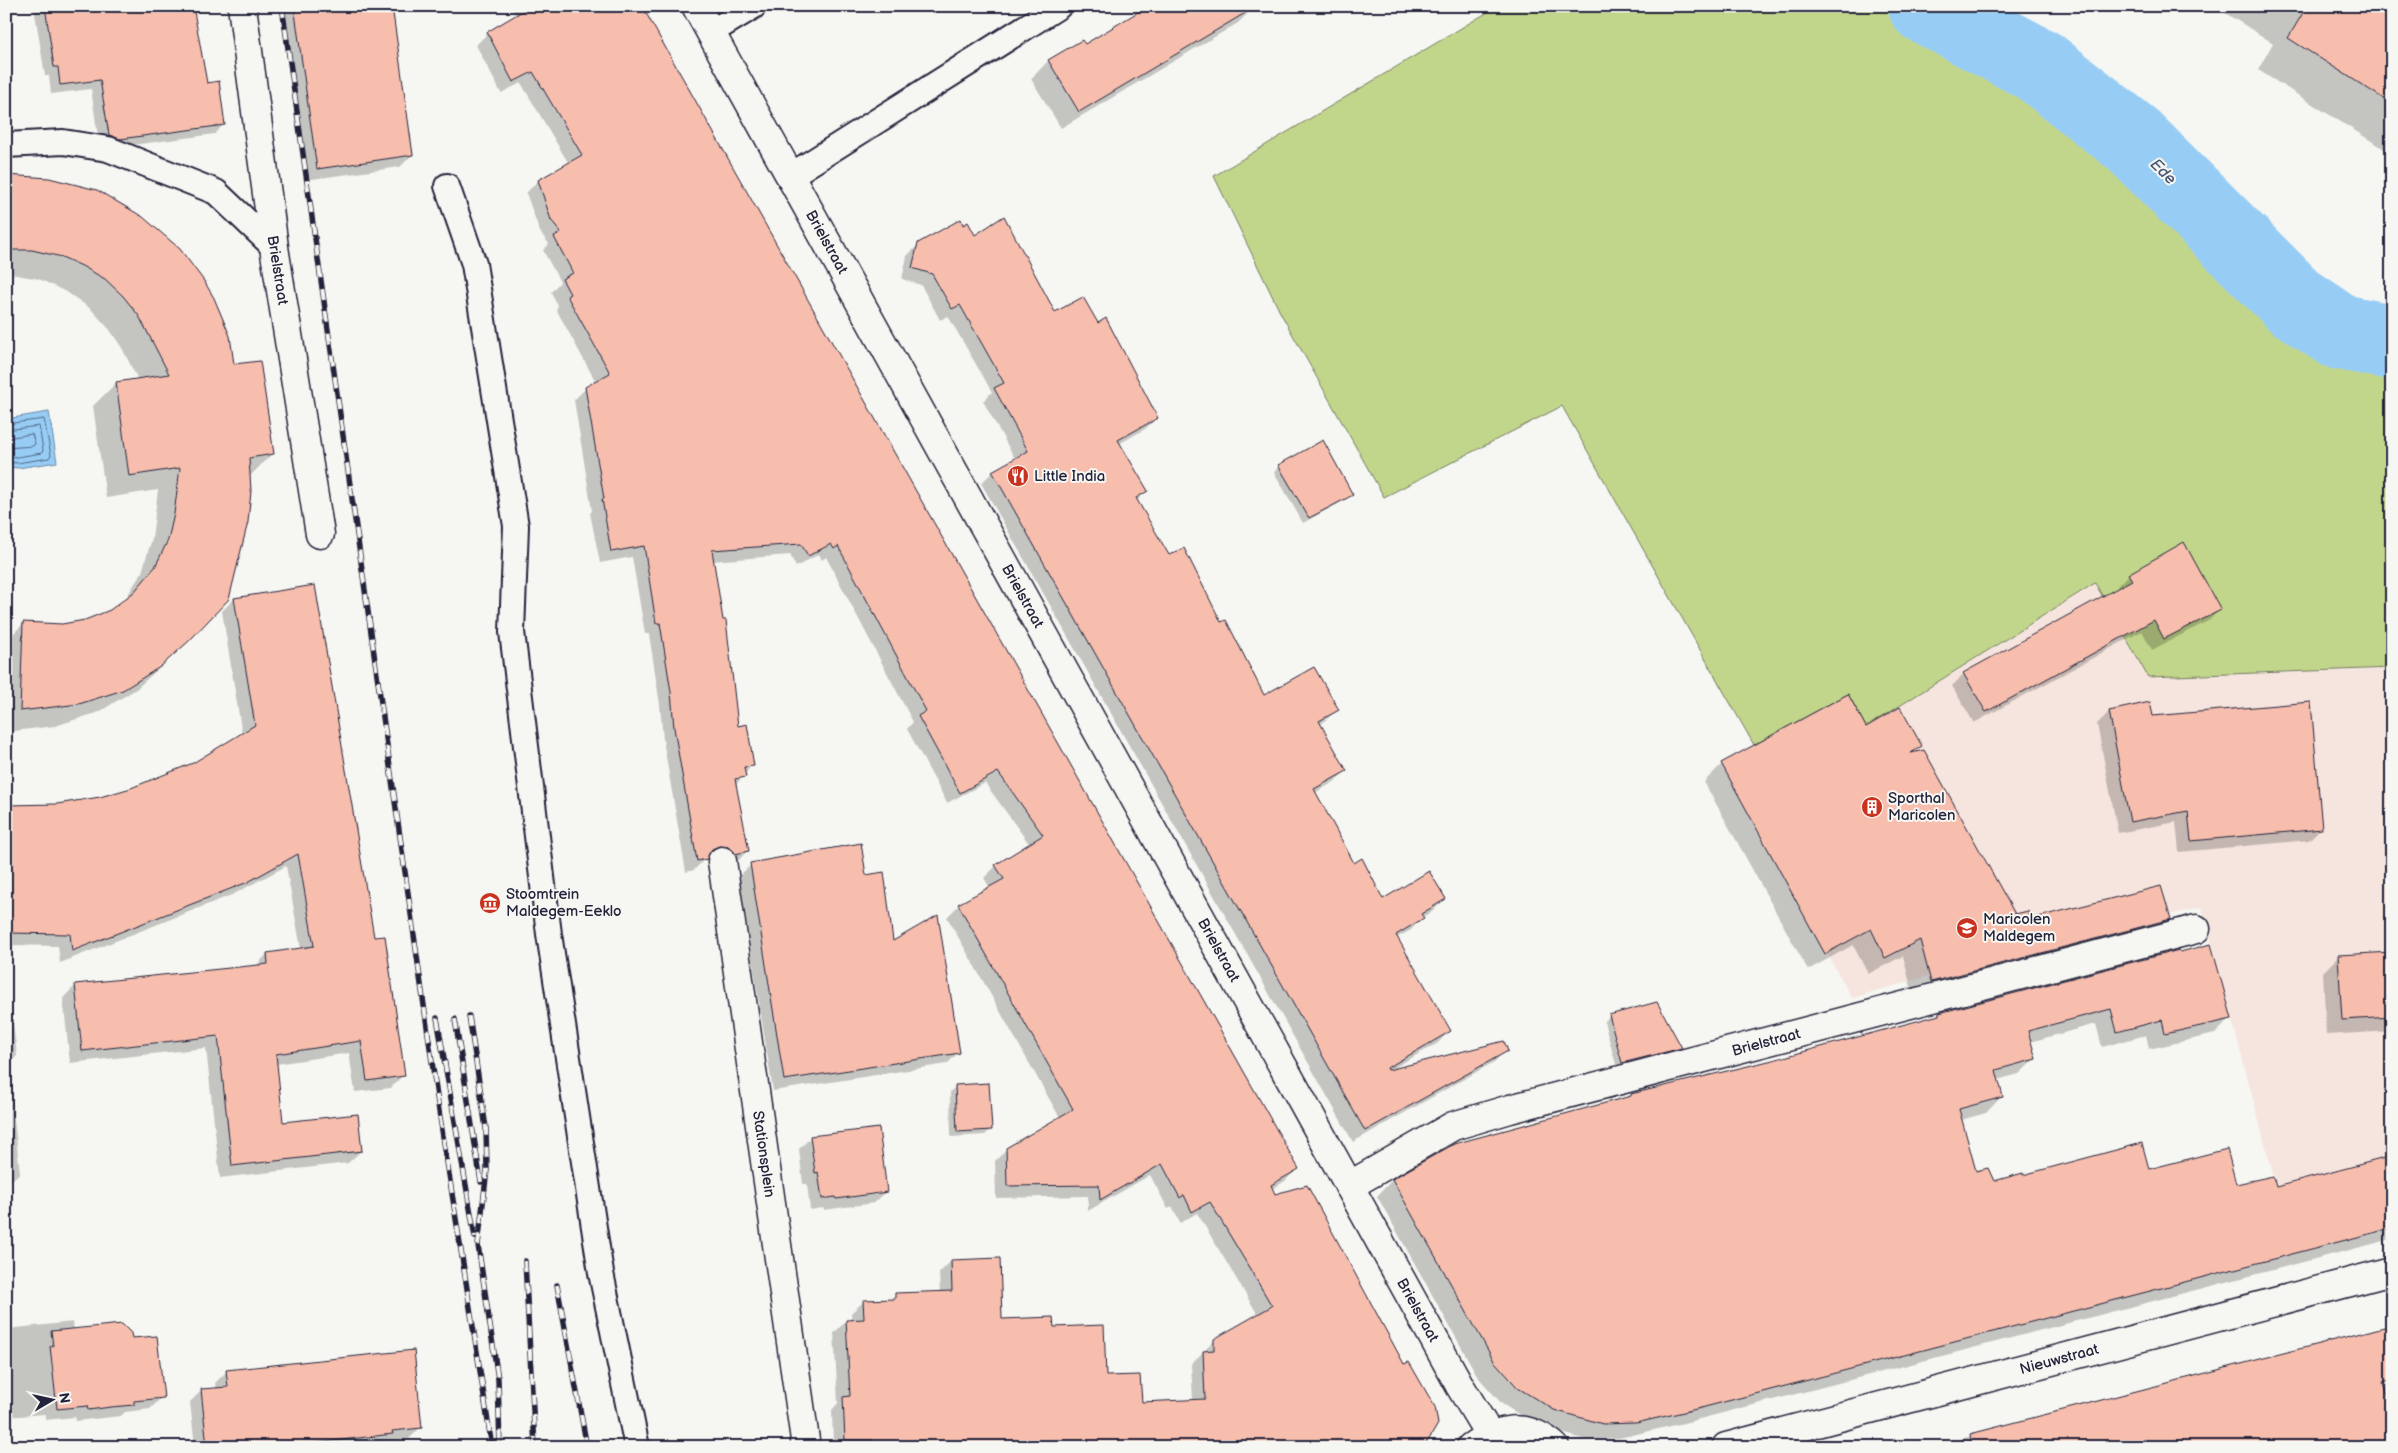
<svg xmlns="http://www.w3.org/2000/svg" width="2398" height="1453" viewBox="0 0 2398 1453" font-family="'Balsamiq Sans',sans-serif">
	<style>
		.built { fill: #f6e5de }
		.green { fill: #c2d68b; stroke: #727c63 }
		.water { fill: #97cdf5; stroke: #6889ab }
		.shadow { fill: #0003; fill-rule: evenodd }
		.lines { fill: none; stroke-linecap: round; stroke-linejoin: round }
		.shore { stroke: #516685; stroke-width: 1 }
		.river { stroke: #97cdf5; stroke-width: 76 }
		.building { fill: #f7beae; stroke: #22223b }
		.service-casing { stroke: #22223b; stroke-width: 28 }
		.minor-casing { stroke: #22223b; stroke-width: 31 }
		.service { stroke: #f6f6f2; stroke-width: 24 }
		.minor { stroke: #f6f6f2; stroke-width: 28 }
		.rail-casing { stroke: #22223b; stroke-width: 5.5 }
		.rail { stroke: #f6f6f2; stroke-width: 4; stroke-dasharray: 11; stroke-linecap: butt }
		.labels { text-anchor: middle; stroke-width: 4; stroke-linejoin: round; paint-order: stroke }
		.street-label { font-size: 15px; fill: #22223b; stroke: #f6f6f2 }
		.poi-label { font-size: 15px; fill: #22223b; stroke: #f6f6f2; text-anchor: start }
		.water-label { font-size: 16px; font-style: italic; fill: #455573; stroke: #f6f6f2 }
	</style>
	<rect width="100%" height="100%" fill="#f6f6f2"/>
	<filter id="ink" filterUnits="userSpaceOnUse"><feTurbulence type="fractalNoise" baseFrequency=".02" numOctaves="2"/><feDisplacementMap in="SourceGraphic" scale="10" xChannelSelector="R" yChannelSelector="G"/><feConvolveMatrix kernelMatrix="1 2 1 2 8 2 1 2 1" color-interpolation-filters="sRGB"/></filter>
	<g filter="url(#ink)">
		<!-- built -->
		<path class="built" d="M2096 583 2148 677 2392 668V1228L2294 1253 2202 907 1929 976 1852 998 1722 766 1848 694 1867 727Z"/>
		<!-- green -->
		<path class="green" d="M1498 6H1926L2039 66 2133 140 2294 301 2313 315 2340 332 2392 342V668L2148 677 2095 583 1866 727 1848 694 1754 745 1562 406 1384 497 1280 312 1214 176Z"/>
		<!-- water -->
		<path class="water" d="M49 412 57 462 18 468 6 467V419Z"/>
		<!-- shadow -->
		<g class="shadow">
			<path d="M192 6 206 84 224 124 215 134 110 148 99 144 91 89 51 94 49 76H45L34 7Z"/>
			<path d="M281 6H391L412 155 400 167 305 180Z"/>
			<path d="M510 6H641L1297 1169 1285 1181 1272 1189 1427 1441 1421 1447H833L832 1410 838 1403 834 1333 846 1321H852L851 1313 863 1302 890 1301 896 1295 940 1293 939 1273 951 1261 1001 1320 1052 1328 1104 1377 1140 1403 1193 1401 1191 1364 1215 1340 1258 1315 1197 1213 1180 1223 1172 1206 1168 1209 1150 1175 1088 1211V1196L996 1198 995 1161 1007 1149 1060 1118 947 917 959 905 990 888 984 878 996 866 1030 845 985 783 947 803 907 729 913 722 826 557 822 560 819 554 796 567 790 555 712 561 737 727 752 765 735 786 747 851 736 863 707 857 694 870 686 872 663 740 660 705 649 634H645L632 557 600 563 590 513 592 511 574 400 586 388 596 382 556 309 558 306 551 292 560 282 543 250 549 244 540 232 526 193 538 181 569 164 521 83 501 93 476 45 488 33 516 16ZM723 843 735 852V855Z"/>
			<path d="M1255 6 1238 23 1061 128 1031 79 1048 61 1082 41 1085 46Z"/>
			<path d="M2214 6H2392V154L2258 70 2273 43Z"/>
			<path d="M6 177 97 192 124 205 168 239 233 366 273 453 250 476 189 641 136 689 99 712 55 726 6 732V641L24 623 62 625 85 621 111 611 124 601 142 572 152 538 158 490 106 498 93 406 116 383 138 380 122 348 110 330 91 309 68 293 39 279 6 273Z"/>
			<path d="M962 227 1055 314 1157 418 1145 429 1119 444 1146 491 1137 501 1169 557 1221 624 1264 697 1337 710 1320 725 1346 771 1334 782 1315 793 1353 864 1383 901 1444 899 1433 911 1422 917 1411 930 1396 938 1449 1031 1438 1043 1390 1070 1506 1050 1494 1062 1353 1142 981 483 993 472 1015 459 983 401 992 392 948 316 940 320 921 285 902 279 907 256 919 244Z"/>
			<path d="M1279 466 1351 494 1345 500 1303 523 1274 472Z"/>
			<path d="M2129 575 2220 610 2208 621 2152 650 2142 631 1974 723 1952 686 1964 674 2119 589 2117 586Z"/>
			<path d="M234 599 373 939 403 1075 391 1088 355 1092 349 1053 276 1064 282 1123 361 1151 348 1163 220 1178 206 1048 70 1063 63 998 76 985 255 967 267 954 301 949 286 866 234 894 60 963 58 946 6 945V805H57L100 799 132 790 194 764 242 734 222 611Z"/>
			<path d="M1848 696 1866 729 1921 746 1913 753 2014 916 2029 920 2169 919 2152 936 1914 999 1903 956 1868 974 1853 945 1808 970 1704 782 1722 764Z"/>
			<path d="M2109 712 2152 717 2321 828 2309 840 2179 852 2176 822 2118 833 2097 724Z"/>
			<path d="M751 865 865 877 892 943 959 1052 947 1064 773 1091 739 876Z"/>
			<path d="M2178 951 2230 1019 2215 1034 2149 1049 2146 1035 2102 1047 2096 1024 2030 1042 2035 1059 2019 1074 1997 1080 2001 1097 1986 1113 1961 1120 1975 1173 1993 1182 2022 1177 2148 1170 2236 1186 2275 1188 2392 1157V1239L1684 1423 1619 1438 1586 1440 1538 1426 1502 1404 1478 1377 1377 1196 1392 1180 1454 1145 1627 1099 1631 1095 1774 1061 1936 1017 1939 1014Z"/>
			<path d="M2392 953V1031L2326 1035 2323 972 2339 956Z"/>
			<path d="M12 1013 17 1056 8 1064 20 1173 6 1185V1014Z"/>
			<path d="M1610 1016 1680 1048 1675 1053 1617 1068 1604 1022Z"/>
			<path d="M956 1086 991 1129 985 1135 951 1137 950 1092Z"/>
			<path d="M811 1137 886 1192 874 1203 824 1210 823 1208 810 1210 807 1184H803L799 1149Z"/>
			<path d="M73 1322 74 1330 131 1339 162 1397 150 1409 125 1412 121 1416 76 1421 75 1417 45 1420V1414L6 1417V1329Z"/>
			<path d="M2392 1325V1447H1930Z"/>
			<path d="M227 1371 421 1427 409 1439 384 1442 380 1446 372 1447H195L190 1402 202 1390 216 1389 215 1383Z"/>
		</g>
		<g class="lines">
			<!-- shore -->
			<g class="shore">
				<path d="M6 424 44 419 51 455 49 458 17 463 6 462"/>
				<path d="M6 430 39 426 43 450 42 453 17 457 6 456"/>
				<path d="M6 438 32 434 35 444 33 446 6 448"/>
			</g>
			<!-- river -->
			<path class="river" d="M1926 6 2039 66 2133 140 2294 301 2340 332 2392 342"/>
		</g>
		<!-- building -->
		<g class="building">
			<path d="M45 6H193L207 83 219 81 225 125 120 139 109 135 100 80 60 85 58 67H54Z"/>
			<path d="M294 6H392L413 155 317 169Z"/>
			<path d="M531 6H642L1287 1148 1299 1169 1271 1185 1275 1194 1307 1185 1404 1364 1409 1362 1435 1407 1438 1424 1428 1441 1417 1447H873V1440H845L843 1397 850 1396 846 1320 864 1319 863 1300 895 1299V1293L952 1291 951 1260 1000 1258 1002 1319 1053 1317 1054 1327 1104 1325 1106 1376 1140 1375 1142 1402 1205 1399 1203 1351 1214 1350V1339L1272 1306 1210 1202 1192 1212 1184 1195 1180 1198 1162 1164 1100 1200 1099 1185 1007 1186 1006 1148 1073 1109 958 904 1004 879 995 865 1043 835 998 772 960 793 918 716 926 711 838 546 834 549 831 544 808 556 801 544 712 550 723 620H726L738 726 747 724 754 766 744 767 746 777 735 779 749 851 735 854 728 847 719 846 712 849 707 859 697 861 674 728 671 692 660 623H656L644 546 611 552 602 499H604L585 387 610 373 567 296 570 294 562 279 573 273 554 237 561 232 551 220 538 180 582 155 533 72 513 82 487 32Z"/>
			<path d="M1148 6H1257L1079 112 1048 60 1082 40 1085 44Z"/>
			<path d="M2307 6H2392V104L2288 38Z"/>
			<path d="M6 175 49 178 97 190 143 217 180 249 204 281 214 298 230 336 234 364 260 361 274 454 249 458 251 491 248 522 229 599 189 641 160 667 123 690 79 704 20 711 23 622 62 624 85 620 110 610 134 592 155 567 168 540 174 514 180 468 129 476 116 382 169 374 139 316 123 296 105 279 82 266 62 257 32 250H6Z"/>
			<path d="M1004 216 1055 312 1083 297 1098 323 1106 318 1158 418 1118 440 1148 491 1136 498 1169 555 1184 548 1221 622 1226 620 1264 695 1314 667 1339 710 1319 721 1347 771 1314 789 1354 863 1362 858 1383 899 1429 871 1446 899 1421 914 1424 918 1396 935 1451 1031 1387 1068 1388 1070 1504 1041 1508 1051 1365 1131 992 471 1028 451 994 388 1004 383 960 305 952 309 932 274 912 268 918 243 961 219 963 225 968 222 975 235Z"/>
			<path d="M1323 440 1353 495 1309 518 1278 465Z"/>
			<path d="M2184 542 2221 610 2164 639 2154 620 1986 712 1963 673 2132 580 2128 574Z"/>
			<path d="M315 585 374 937 385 936 405 1076 367 1081 361 1041 276 1054 283 1122 358 1114 362 1151 232 1166 218 1036 82 1051 75 984 268 964 267 953 314 946 298 854 248 882 72 951 70 934 6 933V805L57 804 100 797 131 788 193 763 255 725 234 598Z"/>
			<path d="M1848 694 1866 727 1900 707 1922 746 1911 753 1924 750 2015 914 2028 911 2030 919 2161 886 2171 919 1931 982 1920 940 1885 958 1871 929 1825 954 1721 763Z"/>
			<path d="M2150 702 2153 716 2311 702 2322 829 2191 841 2188 811 2130 822 2109 711Z"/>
			<path d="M861 843 866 875 884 872 893 941 938 915 960 1053 784 1080 750 863Z"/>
			<path d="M2211 944 2232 1019 2165 1034 2162 1020 2117 1032 2111 1009 2028 1031 2036 1059 1996 1070 2003 1097 1959 1109 1976 1171 1988 1168 1994 1181 2023 1173V1175L2142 1143 2149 1169 2227 1149 2236 1184 2273 1176 2276 1187 2392 1156V1228L1701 1408 1636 1423 1603 1424 1554 1410 1518 1388 1494 1361 1392 1179 1454 1144 1631 1096V1094L1773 1060 1939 1015V1013L2179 950 2180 952Z"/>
			<path d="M2392 952V1017L2342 1020 2338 955Z"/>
			<path d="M1657 1002 1682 1048 1622 1063 1609 1015Z"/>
			<path d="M989 1083 992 1130 957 1132 955 1085Z"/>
			<path d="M879 1128 887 1192 836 1199 835 1197 822 1199 818 1172 815 1173 810 1136Z"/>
			<path d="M122 1324 131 1333 132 1338 157 1336 164 1398 134 1401V1405L111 1407 88 1410 87 1406 57 1409 50 1346H53L51 1331Z"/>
			<path d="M2392 1325V1379L2383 1382 2392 1415V1447H1972L1970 1434Z"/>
			<path d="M414 1350 422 1428 392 1431 393 1434 280 1447H207L201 1389 228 1387 226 1370Z"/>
		</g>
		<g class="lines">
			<!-- service casing -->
			<g class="service-casing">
				<g id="service">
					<path d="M711 32 754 6"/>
					<path d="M6 145 63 142 108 149 216 192 274 247"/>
					<path d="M790 176 1059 6"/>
					<path d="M447 186 474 264 516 526 512 632 549 934 601 1273 637 1447"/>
				</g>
			</g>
			<!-- minor casing -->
			<g class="minor-casing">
				<g id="minor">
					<path d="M242 6 274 247 320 534"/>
					<path d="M696 6 1460 1386 1489 1434"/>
					<path d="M722 861 806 1447"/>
					<path d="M1349 1186 1453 1126 1510 1109 2196 929"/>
					<path d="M1471 1447C1500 1427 1527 1422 1555 1447"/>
					<path d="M1726 1447 2392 1271"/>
				</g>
			</g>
			<!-- service -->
			<use href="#service" class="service"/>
			<!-- minor -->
			<use href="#minor" class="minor"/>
			<!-- rail casing -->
			<g class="rail-casing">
				<g id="rail">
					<path d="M282 6 439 1111 492 1447"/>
					<path d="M469 1016 486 1128 487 1170 478 1245 498 1379 500 1447"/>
					<path d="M437 1018 475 1237"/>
					<path d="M455 1019 481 1182"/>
					<path d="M525 1261 535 1447"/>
					<path d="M557 1285 587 1447"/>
				</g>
			</g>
			<!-- rail -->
			<use href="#rail" class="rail"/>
		</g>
	</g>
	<!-- icons -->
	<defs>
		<g id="restaurant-disc" transform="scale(1.125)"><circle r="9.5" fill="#c8321e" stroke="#f6f6f2"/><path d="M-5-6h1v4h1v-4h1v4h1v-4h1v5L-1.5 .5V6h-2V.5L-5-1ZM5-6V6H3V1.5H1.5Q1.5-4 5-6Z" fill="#fff"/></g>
		<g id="building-disc" transform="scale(1.125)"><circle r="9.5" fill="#c8321e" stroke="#f6f6f2"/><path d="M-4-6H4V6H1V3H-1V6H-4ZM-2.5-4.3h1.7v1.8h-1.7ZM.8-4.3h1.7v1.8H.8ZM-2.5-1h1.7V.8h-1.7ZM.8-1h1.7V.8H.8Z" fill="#fff"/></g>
		<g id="museum-disc" transform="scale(1.125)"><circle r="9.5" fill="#c8321e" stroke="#f6f6f2"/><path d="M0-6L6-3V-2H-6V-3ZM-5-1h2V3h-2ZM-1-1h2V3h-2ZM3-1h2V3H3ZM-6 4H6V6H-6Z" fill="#fff"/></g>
		<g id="school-disc" transform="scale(1.125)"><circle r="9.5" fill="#c8321e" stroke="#f6f6f2"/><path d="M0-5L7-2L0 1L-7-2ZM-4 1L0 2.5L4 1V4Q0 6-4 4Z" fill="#fff"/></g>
	</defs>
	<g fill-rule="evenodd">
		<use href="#restaurant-disc" x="1018" y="476"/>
		<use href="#building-disc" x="1872" y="807"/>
		<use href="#museum-disc" x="490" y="903"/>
		<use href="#school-disc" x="1967" y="928"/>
	</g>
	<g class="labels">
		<!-- street labels -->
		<g class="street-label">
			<text transform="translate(827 242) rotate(61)" y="5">Brielstraat</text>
			<text transform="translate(278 270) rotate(81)" y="5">Brielstraat</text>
			<text transform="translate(1023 596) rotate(61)" y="5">Brielstraat</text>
			<text transform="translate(1219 950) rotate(61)" y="5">Brielstraat</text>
			<text transform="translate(1766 1042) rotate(-15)" y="5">Brielstraat</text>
			<text transform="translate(764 1154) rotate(82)" y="5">Stationsplein</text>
			<text transform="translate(1418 1310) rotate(61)" y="5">Brielstraat</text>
			<text transform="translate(2059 1359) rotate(-15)" y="5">Nieuwstraat</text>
		</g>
		<!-- poi labels -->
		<g class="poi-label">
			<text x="1034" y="481">Little India</text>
			<text x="1888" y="803">Sporthal<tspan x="1888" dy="17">Maricolen</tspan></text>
			<text x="506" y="899">Stoomtrein<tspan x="506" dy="17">Maldegem-Eeklo</tspan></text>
			<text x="1983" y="924">Maricolen<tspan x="1983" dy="17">Maldegem</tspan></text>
		</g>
		<!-- water labels -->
		<g class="water-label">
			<text transform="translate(2164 171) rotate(45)" y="6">Ede</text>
		</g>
	</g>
	<!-- margin -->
	<rect width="2398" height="1453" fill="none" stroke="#f6f6f2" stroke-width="25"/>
	<rect x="12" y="12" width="2373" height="1428" fill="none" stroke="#22223b" stroke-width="2" filter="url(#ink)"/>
	<!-- north arrow -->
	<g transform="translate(52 1400) rotate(81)" stroke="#f6f6f2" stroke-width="4" paint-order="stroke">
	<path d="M0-4L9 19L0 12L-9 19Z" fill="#22223b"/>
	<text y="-8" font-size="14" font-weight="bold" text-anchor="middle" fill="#22223b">N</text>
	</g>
</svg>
